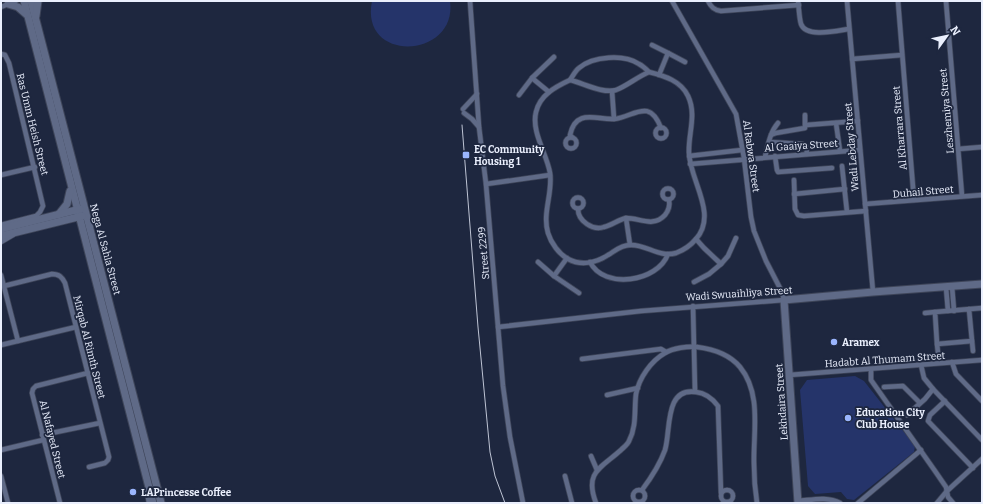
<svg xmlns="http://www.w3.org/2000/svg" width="983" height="504" viewBox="0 0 983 504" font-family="Bitter,serif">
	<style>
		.green { fill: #25346a }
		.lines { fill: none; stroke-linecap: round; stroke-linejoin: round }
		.street-casing { stroke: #3e4559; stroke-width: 6 }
		.secondary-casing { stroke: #3e4559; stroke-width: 9 }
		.street { stroke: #5f6a87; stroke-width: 4.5 }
		.secondary { stroke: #5f6a87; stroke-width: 7 }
		.tram { stroke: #bec4d4; stroke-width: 1 }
		.poi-dot { fill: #9ab5fd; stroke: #1e273f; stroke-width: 1.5 }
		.labels { text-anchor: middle; stroke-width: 3.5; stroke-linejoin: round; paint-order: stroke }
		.street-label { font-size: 10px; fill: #eaeffd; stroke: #1e273f }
		.poi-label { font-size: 10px; font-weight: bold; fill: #eaeffd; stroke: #1e273f; text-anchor: start }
	</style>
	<rect width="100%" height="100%" fill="#1e273f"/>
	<!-- green -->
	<g class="green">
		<path d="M372 1H450C458 59 359 64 372 1Z"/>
		<path d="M855 376 864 381 915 446 914 452 854 500 847 499 841 492 815 494 808 486 800 390 807 380Z"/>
	</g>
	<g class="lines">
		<!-- street casing -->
		<g class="street-casing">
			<g id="street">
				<path d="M470 1 479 127 486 184 503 386 510 437 523 503"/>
				<path d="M708 1C711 7 714 10 721 11L799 5"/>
				<path d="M798 1C799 8 799 17 801 24 806 38 836 31 849 29"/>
				<path d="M847 1 873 292"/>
				<path d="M898 1 914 200"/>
				<path d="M946 1 962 196"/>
				<path d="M1 7 16 1"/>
				<path d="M652 45 668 53"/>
				<path d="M1 54 5 55 9 63 43 206 40 212 36 216 1 225"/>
				<path d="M852 59 902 55"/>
				<path d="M649 72C665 76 681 81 688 96 697 115 688 134 689 153 690 181 718 214 696 239 691 245 684 250 676 253 659 258 646 244 630 245 621 245 615 251 608 255 596 263 581 266 568 259 559 254 551 243 548 233 542 213 553 193 550 173 547 154 531 132 536 112 540 95 555 87 570 80 583 83 603 94 616 90 627 86 637 77 649 72Z"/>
				<path d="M659 75 668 53 685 62"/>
				<path d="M570 80C573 76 575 71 579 68 593 56 624 54 639 64 643 66 646 69 649 72"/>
				<path d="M612 91 614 119C634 117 649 97 661 128"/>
				<path d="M549 92 532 78 554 57"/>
				<path d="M519 95 532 78"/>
				<path d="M463 109 477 94"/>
				<path d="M464 113 472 119 479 127"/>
				<path d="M836 123 840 151"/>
				<path d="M806 125 858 121"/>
				<circle cx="661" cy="133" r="5.5"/>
				<path d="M771 135 776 133 805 128V115"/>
				<path d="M572 137 570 135C576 108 596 120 614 119"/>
				<circle cx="571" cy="143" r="5.5"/>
				<path d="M769 142 802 144 806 146 807 154"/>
				<path d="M958 149 982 147"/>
				<path d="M689 156 742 150"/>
				<path d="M775 156 777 170 778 172 832 168"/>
				<path d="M765 157C768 145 770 132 778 123"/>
				<path d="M690 164 860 150"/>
				<path d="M842 166 847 212"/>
				<path d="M1 175 35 167"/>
				<path d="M794 180 795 209 798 215 804 216 866 211"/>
				<path d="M486 184 550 175"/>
				<circle cx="668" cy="194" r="5.5"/>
				<path d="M794 194 845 189"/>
				<circle cx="578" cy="203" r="5.5"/>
				<path d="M865 204 982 195"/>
				<path d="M578 209C578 221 593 231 604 227 612 225 618 220 626 218"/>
				<path d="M696 239 704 248 721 264 728 256 736 238"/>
				<path d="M1 242 13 235"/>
				<path d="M630 245 626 218C640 218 653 228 665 215 669 210 670 205 669 200"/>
				<path d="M567 258 554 276 579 293"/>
				<path d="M538 262 554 276"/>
				<path d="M590 262C604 290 658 282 668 254"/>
				<path d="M1 275 18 341"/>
				<path d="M694 282 709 274 721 264"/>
				<path d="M4 286 52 274C59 274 62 277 65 283L109 457 108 460 105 463 89 467"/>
				<path d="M952 286 954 311"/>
				<path d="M946 287 948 311"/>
				<path d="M693 306 695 391"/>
				<path d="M969 309 972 341 937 344 935 312 982 308"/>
				<path d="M925 313 935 312"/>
				<path d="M498 327 641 311 784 300 782 292 766 261 754 231 751 217 744 158 736 114 672 1"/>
				<path d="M972 341 973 351"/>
				<path d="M937 344 938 353"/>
				<path d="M1 345 76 327"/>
				<path d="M582 359 661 349 666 352"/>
				<path d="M952 362 956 374 982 401"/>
				<path d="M921 365 924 378 933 389 982 440"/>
				<path d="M871 369V380L935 471 946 487 948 497 953 503"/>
				<path d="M789 375 982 360"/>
				<path d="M884 387 903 386 920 403"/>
				<path d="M607 395 638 388"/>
				<path d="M945 401 930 415 928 421 973 468"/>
				<path d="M907 415 925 399 933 389"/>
				<path d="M42 435 100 423"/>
				<path d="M1 450 43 440"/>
				<path d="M591 456 597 470"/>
				<path d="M1 476 8 503"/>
				<path d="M565 476 572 503"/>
				<path d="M642 490C651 478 660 464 665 450 671 431 664 387 696 392 706 393 712 398 718 406L721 493"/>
				<circle cx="639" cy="496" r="6"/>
				<circle cx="727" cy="496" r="6"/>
				<path d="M147 492 149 503"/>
				<path d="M798 501C812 500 827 496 840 503"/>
				<path d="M60 503 32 393 33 389 36 386 88 373"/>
				<path d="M596 503C584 472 601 468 621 450 624 447 628 444 629 441 637 426 634 409 636 394 639 378 651 361 665 353 673 348 688 346 697 347 713 349 730 355 740 367 762 394 753 432 754 464 754 477 755 490 757 503"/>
				<path d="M858 503 921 450"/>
				<path d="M937 503 947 491 982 459"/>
			</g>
		</g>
		<!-- secondary casing -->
		<g class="secondary-casing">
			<g id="secondary">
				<path d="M24 1 153 503"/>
				<path d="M31 1 161 503"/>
				<path d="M8 4 18 7 26 14"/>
				<path d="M36 16 38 1"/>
				<path d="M59 214 67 204 70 191"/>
				<path d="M1 229 80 209"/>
				<path d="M1 236 82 216"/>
				<path d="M798 503 784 300 873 292 982 284"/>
			</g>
		</g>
		<!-- street -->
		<use href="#street" class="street"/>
		<!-- secondary -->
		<use href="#secondary" class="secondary"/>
		<!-- tram -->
		<path class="tram" d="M462 125 478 327 490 452 495 476 505 503"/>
	</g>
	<!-- markers -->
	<g class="poi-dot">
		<rect x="462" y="151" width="8" height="8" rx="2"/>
		<circle cx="834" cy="342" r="4"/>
		<circle cx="848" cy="418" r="4"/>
		<circle cx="133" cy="492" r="4"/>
	</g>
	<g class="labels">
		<!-- street labels -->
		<g class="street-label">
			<text transform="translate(946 111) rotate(-95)" y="4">Leszhemiya Street</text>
			<text transform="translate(33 124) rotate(76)" y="4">Ras Umm Heish Street</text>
			<text transform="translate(899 128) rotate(-95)" y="4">Al Kharrara Street</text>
			<text transform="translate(801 145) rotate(-4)" y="4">Al Gaaiya Street</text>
			<text transform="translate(851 147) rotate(-95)" y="4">Wadi Lebday Street</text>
			<text transform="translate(752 156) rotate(82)" y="4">Al Rabwa Street</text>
			<text transform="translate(923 191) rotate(-5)" y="4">Duhail Street</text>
			<text transform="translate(106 249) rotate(75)" y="4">Nega Al Sahla Street</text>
			<text transform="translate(483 253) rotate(-95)" y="4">Street 2299</text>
			<text transform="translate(739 293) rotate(-4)" y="4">Wadi Swuaihliya Street</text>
			<text transform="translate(90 347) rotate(76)" y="4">Mirqab Al Rimth Street</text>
			<text transform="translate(885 359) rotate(-4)" y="4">Hadabt Al Thumam Street</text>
			<text transform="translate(781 402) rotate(-94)" y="4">Lekhdaira Street</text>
			<text transform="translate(53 439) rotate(76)" y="4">Al Nafayed Street</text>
		</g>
		<!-- poi labels -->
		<g class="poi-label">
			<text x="474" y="153">EC Community<tspan x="474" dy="12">Housing 1</tspan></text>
			<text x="842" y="346">Aramex</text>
			<text x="856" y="416">Education City<tspan x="856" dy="12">Club House</tspan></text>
			<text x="141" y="496">LAPrincesse Coffee</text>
		</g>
	</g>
	<!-- border -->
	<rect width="983" height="504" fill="none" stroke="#eaeffd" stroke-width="4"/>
	<!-- north arrow -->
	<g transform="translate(947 36) rotate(57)" stroke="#1e273f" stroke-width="3" paint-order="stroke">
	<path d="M0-3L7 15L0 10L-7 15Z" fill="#eaeffd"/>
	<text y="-6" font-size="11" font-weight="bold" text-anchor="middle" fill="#eaeffd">N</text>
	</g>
</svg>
